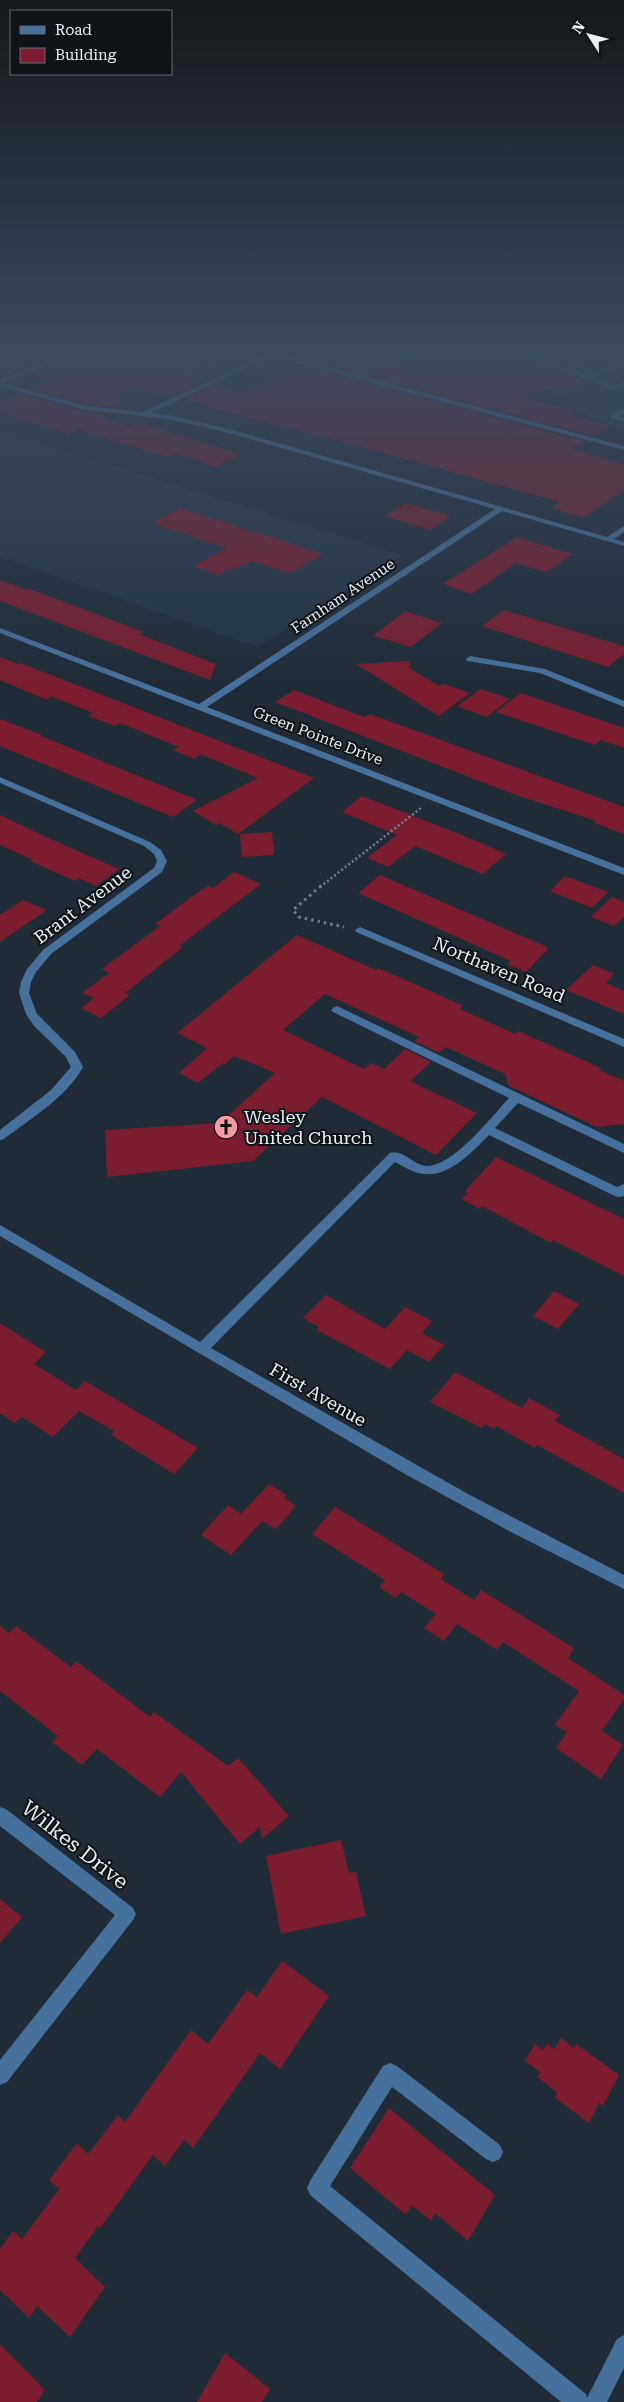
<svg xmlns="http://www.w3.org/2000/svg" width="624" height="2402" viewBox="0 0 624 2402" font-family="'Roboto Serif',serif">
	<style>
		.built { fill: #243546 }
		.building { fill: #7b1d2e }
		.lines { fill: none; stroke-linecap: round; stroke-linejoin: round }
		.path-far1 { stroke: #76808a; stroke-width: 2.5; stroke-dasharray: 2 2.5; stroke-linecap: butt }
		.path { stroke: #76808a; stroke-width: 3; stroke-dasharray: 2.5 4; stroke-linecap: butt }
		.minor { fill: #45719c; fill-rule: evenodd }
		.labels { text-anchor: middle; stroke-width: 4; stroke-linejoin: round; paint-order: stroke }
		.far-street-label { font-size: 15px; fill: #e8f0f8; stroke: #0d1318 }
		.street-label { font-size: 18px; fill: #e8f0f8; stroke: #0d1318 }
		.poi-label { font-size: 18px; fill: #e8f0f8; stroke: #0d1318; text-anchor: start }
		.near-street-label { font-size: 21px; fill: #e8f0f8; stroke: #0d1318 }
	</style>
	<rect width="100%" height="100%" fill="#1f2b37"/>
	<!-- built -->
	<g class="built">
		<path d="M503 353H624V428L594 420Z"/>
		<path d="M0 431 402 555 257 647 0 556Z"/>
	</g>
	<!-- building -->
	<g class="building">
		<path d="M0 353H58L18 370 0 365Z"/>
		<path d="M74 353H232L185 377 202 382 173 396 125 385 118 408 86 404 31 389 51 380 29 374Z"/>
		<path d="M329 353H340L366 359 374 355 431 370 455 372 483 379 494 373 511 378 555 353H590L560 368 589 385 515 395 575 411 569 415 610 426 593 436 313 361Z"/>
		<path d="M302 366 584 441 571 449 624 464V490L585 517 577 516 551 508 560 502 330 438 206 407 209 406 185 399 214 385 241 393Z"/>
		<path d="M20 394 86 412 105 414 98 417 133 427 134 422 242 454 215 467 175 453 167 457 77 429 68 434 0 411V403Z"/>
		<path d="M406 503 451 516 430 530 385 516Z"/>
		<path d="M180 508 237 526 323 554 290 573 252 561 233 569 230 568 218 575 193 566 226 548 152 523Z"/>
		<path d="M517 537 573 554 546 572 516 563 471 594 443 584Z"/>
		<path d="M0 580 27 590 30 589 144 632 139 634 216 664 210 680 0 601Z"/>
		<path d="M504 610 624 646V654L608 667 482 626Z"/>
		<path d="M405 611 442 623 411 647 373 636Z"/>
		<path d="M0 657 18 664 21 663 314 778 238 834 219 823 216 825 193 811 258 778 200 754 194 759 173 750 179 747 120 723 115 726 89 716 93 713 51 696 47 700 0 680Z"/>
		<path d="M409 661 411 669 439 686 444 684 470 693 439 716 356 664Z"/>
		<path d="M481 689 510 699 486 717 457 706Z"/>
		<path d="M294 690 364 717 370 714 624 807V834L594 823 596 821 516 795 275 702Z"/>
		<path d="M521 693 624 728V748L601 740 595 745 496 712Z"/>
		<path d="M0 719 42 735 41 736 197 800 173 817 136 802 0 746Z"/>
		<path d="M362 796 467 837 506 854 483 874 415 846 388 867 367 858 397 835 342 812Z"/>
		<path d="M0 815 46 837 119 869 96 886 79 878 75 881 30 861 33 860 0 845Z"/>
		<path d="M272 832 274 855 242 857 240 834Z"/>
		<path d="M234 872 261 884 179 946 183 947 125 993 130 995 101 1018 81 1008 94 998 82 993 109 973 102 969 160 926 155 924 198 892 208 886 213 888Z"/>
		<path d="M380 875 545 946 548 949 526 972 507 964 511 961 358 893Z"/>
		<path d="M565 876 608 892 592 908 550 891Z"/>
		<path d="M612 897 624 902V917L614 926 591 917Z"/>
		<path d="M23 900 47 910 0 942V915Z"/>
		<path d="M297 935 376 970 378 968 435 993 463 1006 460 1009 515 1034 518 1031 601 1068 599 1070 624 1081V1124L597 1127 509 1086 505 1074 446 1047 439 1053 414 1041 419 1037 325 994 283 1030 364 1069 371 1063 384 1069 405 1049 431 1062 410 1081 477 1113 436 1155 322 1097 253 1161 107 1177 105 1130 220 1123 275 1073 234 1056 225 1064 223 1063 198 1083 179 1073 207 1048 177 1033Z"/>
		<path d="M593 965 614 974 606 983 624 991V1014L566 990Z"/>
		<path d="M496 1157 624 1219V1276L553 1240 551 1243 482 1206 480 1209 461 1199 468 1193 465 1191Z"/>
		<path d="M554 1291 579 1304 558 1329 533 1316Z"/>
		<path d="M326 1295 385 1329 405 1307 432 1321 422 1333 444 1345 429 1362 407 1350 390 1369 317 1330 319 1327 303 1318Z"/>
		<path d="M0 1323 46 1352 34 1364 76 1390 85 1381 198 1448 174 1474 111 1435 114 1431 79 1411 53 1437 22 1417 15 1423 0 1413Z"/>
		<path d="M455 1372 522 1408 529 1398 560 1415 555 1421 624 1459V1493L537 1445 535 1448 496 1426 494 1429 485 1424 482 1428 430 1402Z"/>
		<path d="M269 1484 287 1495 284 1498 296 1506 276 1529 262 1521 231 1555 201 1535 228 1505 241 1514Z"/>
		<path d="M335 1507 444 1574 441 1579 474 1600 481 1590 574 1648 568 1658 624 1695V1699L602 1731 623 1745 601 1779 556 1748 567 1732 555 1725 579 1691 503 1642 497 1650 457 1624 444 1641 424 1628 436 1614 401 1592 396 1598 379 1587 385 1580 312 1534Z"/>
		<path d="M0 1626 9 1633 16 1626 71 1667 76 1661 150 1717 154 1712 228 1766 238 1758 289 1816 262 1839 260 1827 240 1844 181 1772 160 1797 97 1749 82 1765 52 1742 58 1736 0 1691Z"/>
		<path d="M341 1840 349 1873 356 1872 366 1916 281 1934 266 1856Z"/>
		<path d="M0 1899 22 1917 0 1943Z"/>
		<path d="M282 1961 329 1996 280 2069 260 2053 193 2148 184 2140 165 2166 153 2155 100 2228 98 2226 75 2258 105 2287 70 2337 37 2306 29 2318 0 2290V2249L13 2231 22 2239 59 2189 49 2180 77 2143 88 2154 118 2115 125 2122 191 2030 208 2044 247 1990 257 1997Z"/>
		<path d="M561 2038 574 2048 576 2044 619 2075 603 2106 599 2103 589 2123 555 2098 557 2092 537 2077 540 2072 525 2061 535 2044 543 2050 547 2043 554 2049Z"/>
		<path d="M389 2108 495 2195 468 2241 435 2213 431 2221 412 2205 406 2215 350 2168Z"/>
		<path d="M0 2344 45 2390 37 2402H0Z"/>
		<path d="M225 2353 270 2389 262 2402H197Z"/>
	</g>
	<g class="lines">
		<!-- path-far1 -->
		<path class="path-far1" d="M320 887 421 808"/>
		<!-- path -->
		<path class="path" d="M321 886 293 910 299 917 344 927"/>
		<!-- minor -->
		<g class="minor">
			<path d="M63 353H72L3 383 86 406 143 412 268 353H276L624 446V450L271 356 151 413 169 415 233 430 607 537 624 526V532L614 539 624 542V546L502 511 207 707 624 868V875L0 633V628L199 704 495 509 229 433 169 419 86 410 0 386V380Z"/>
			<path d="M594 353H602L570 369 589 376 624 358V362L594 378 615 387 624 382V387L613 390 562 369Z"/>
			<path d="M624 408V413L618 416 624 418V422L611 418V416Z"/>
			<path d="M470 656 545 669 624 701V707L540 673 467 661 466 659Z"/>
			<path d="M0 777 150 842 161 850 167 861 162 872 51 954 36 972 31 982 29 993 37 1014 75 1052 83 1067C66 1098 31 1118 4 1139L0 1140V1130L51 1090 71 1067 66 1057 34 1026 26 1014 19 993 21 982 27 969 43 950 154 868 157 861 154 854 144 846 0 783Z"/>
			<path d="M360 927 624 1039V1047L356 932 355 930Z"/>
			<path d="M337 1006 624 1144V1153L518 1103 495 1128 617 1187 624 1184V1196L619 1197 615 1196 489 1135C473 1151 450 1177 424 1174 414 1173 404 1167 395 1162L211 1348 468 1494 624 1575V1589L511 1532 405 1474 0 1236V1225L200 1342 390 1153C403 1149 413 1165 426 1166 453 1167 492 1116 509 1098L333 1012 331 1010 333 1008Z"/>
			<path d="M0 1807 6 1809 133 1908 136 1914 133 1920 7 2082 0 2085V2060L115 1915 0 1826Z"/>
			<path d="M390 2063 397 2066 500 2145 503 2152 500 2159 493 2162 486 2159 392 2087 330 2186 586 2394 587 2398 617 2339 624 2335V2368L607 2402H561L310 2195 307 2188 310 2181 383 2066Z"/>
		</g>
	</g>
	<!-- sky -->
	<linearGradient id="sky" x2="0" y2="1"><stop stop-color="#11181e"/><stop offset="0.51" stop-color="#3c4a5e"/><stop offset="1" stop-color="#3c4a5e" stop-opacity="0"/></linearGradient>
	<rect width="624" height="689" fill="url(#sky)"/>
	<!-- icons -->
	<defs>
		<g id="church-disc" transform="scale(1.25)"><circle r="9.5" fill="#f49aa1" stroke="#0d1318"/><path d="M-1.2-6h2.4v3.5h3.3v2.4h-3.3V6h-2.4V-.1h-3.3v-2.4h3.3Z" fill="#111"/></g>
	</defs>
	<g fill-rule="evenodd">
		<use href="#church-disc" x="226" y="1127"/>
	</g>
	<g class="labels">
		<!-- far-street labels -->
		<g class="far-street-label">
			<text transform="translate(343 596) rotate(-34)" y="5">Farnham Avenue</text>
			<text transform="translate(318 736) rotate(21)" y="5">Green Pointe Drive</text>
		</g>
		<!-- street labels -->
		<g class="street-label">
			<text transform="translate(83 905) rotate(-37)" y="6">Brant Avenue</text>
			<text transform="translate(499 970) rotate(23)" y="6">Northaven Road</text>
			<text transform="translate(318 1395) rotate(30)" y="6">First Avenue</text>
		</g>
		<!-- poi labels -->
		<g class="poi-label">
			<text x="244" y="1123">Wesley<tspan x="244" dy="21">United Church</tspan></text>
		</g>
		<!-- near-street labels -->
		<g class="near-street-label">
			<text transform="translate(75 1845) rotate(38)" y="7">Wilkes Drive</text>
		</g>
	</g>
	<!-- legend -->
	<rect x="10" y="10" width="162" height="65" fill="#0d1318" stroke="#656b72"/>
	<rect x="20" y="26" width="25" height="8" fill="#45719c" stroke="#656b72"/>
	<text x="55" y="35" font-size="15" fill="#e8f0f8">Road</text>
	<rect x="20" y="48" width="25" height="15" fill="#7b1d2e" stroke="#656b72"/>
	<text x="55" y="60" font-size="15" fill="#e8f0f8">Building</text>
	<!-- north arrow -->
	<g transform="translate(589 35) rotate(306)" stroke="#0d1318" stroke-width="4" paint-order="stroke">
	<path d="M0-4L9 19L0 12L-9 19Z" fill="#e8f0f8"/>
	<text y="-8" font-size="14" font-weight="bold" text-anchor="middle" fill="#e8f0f8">N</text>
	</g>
</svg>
